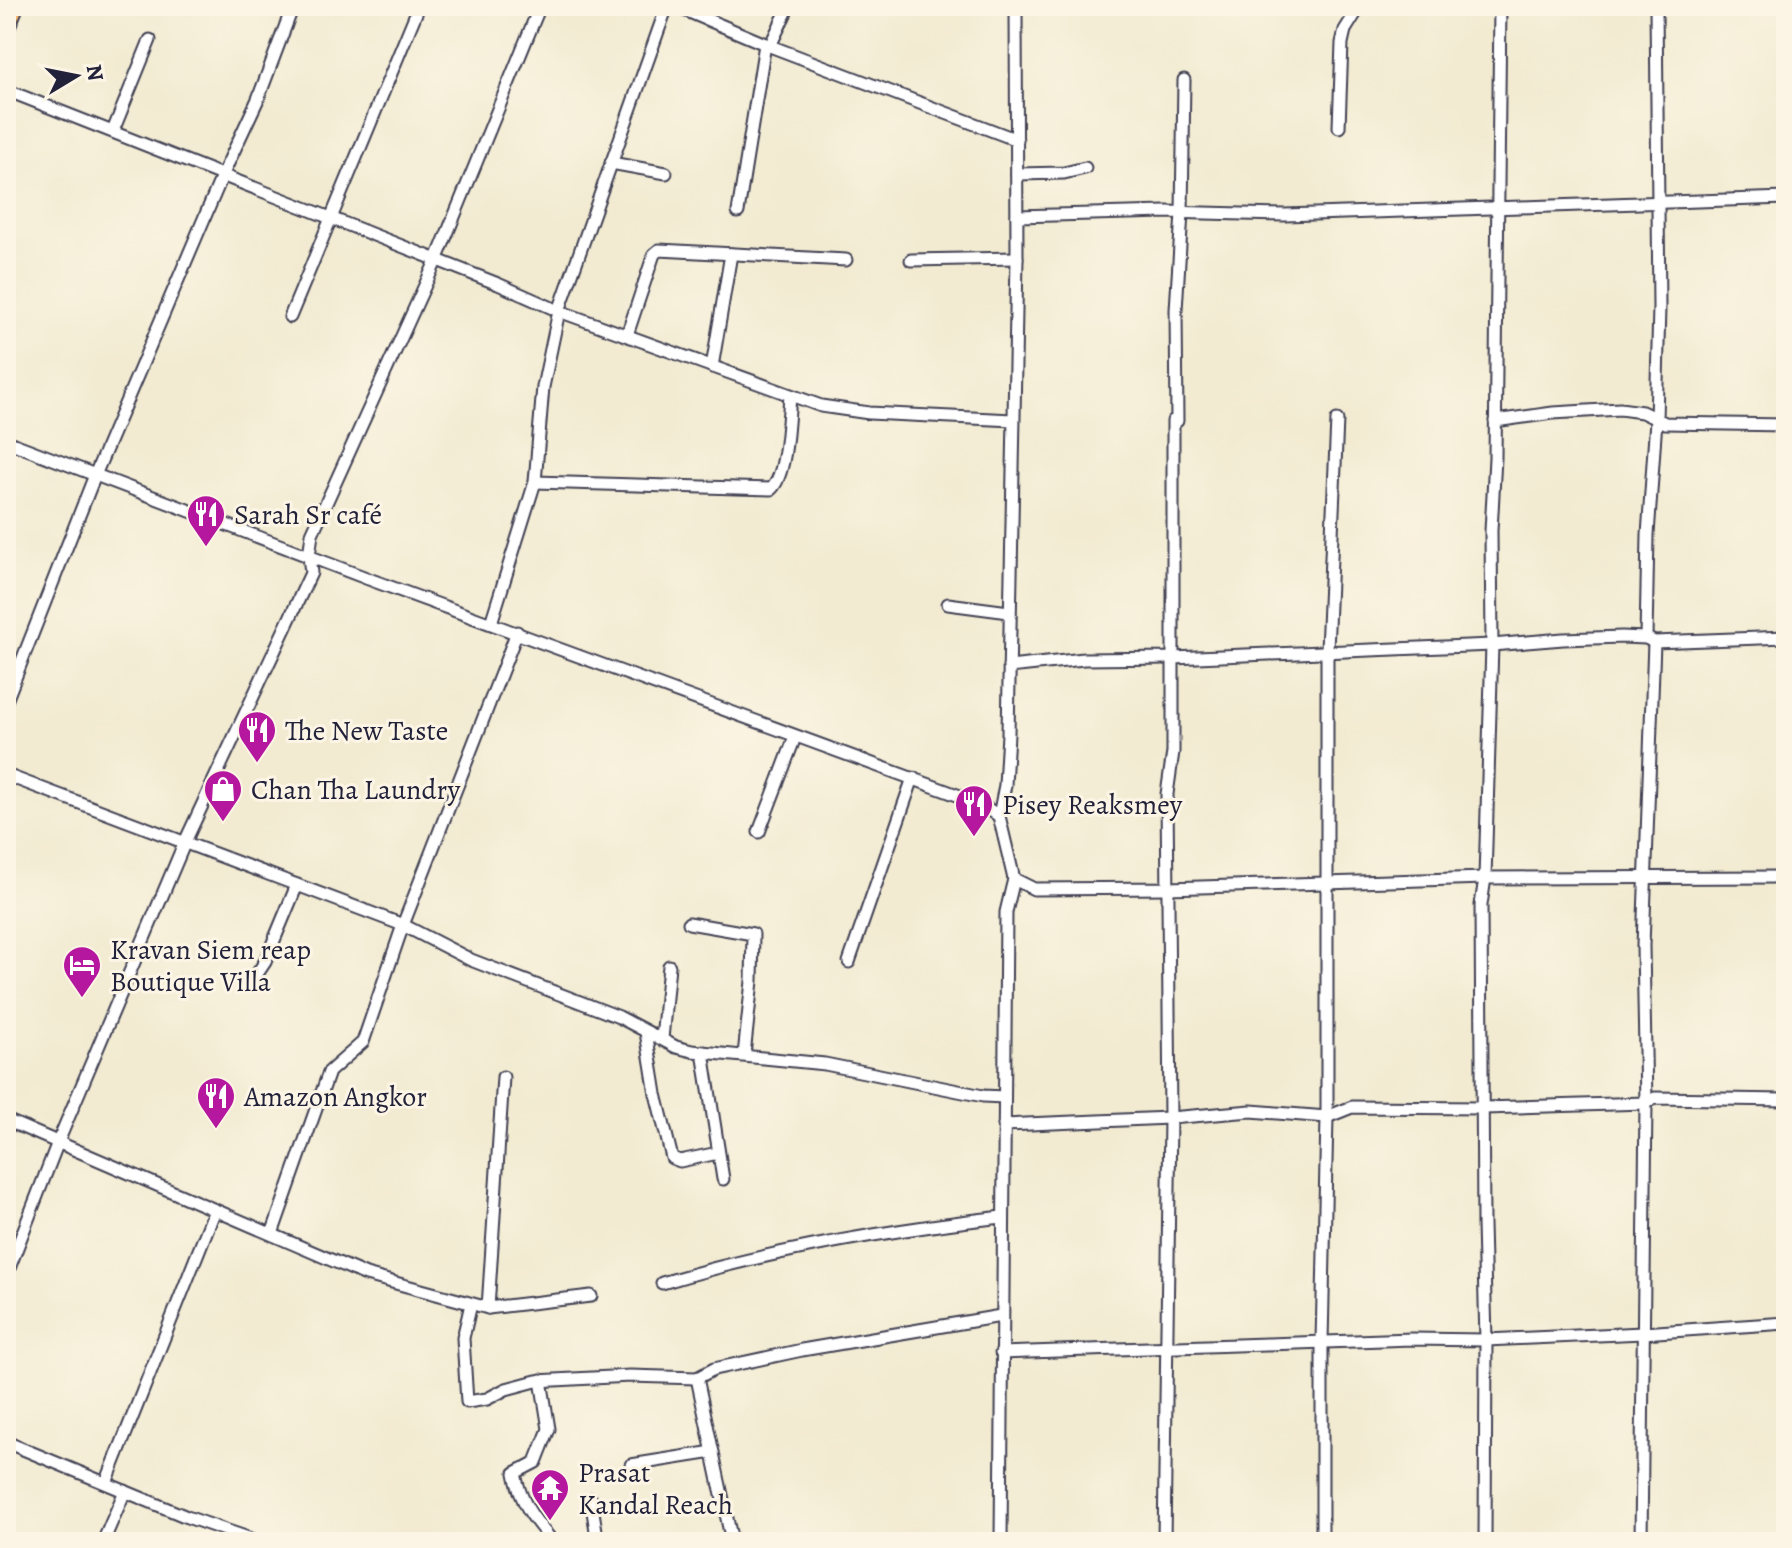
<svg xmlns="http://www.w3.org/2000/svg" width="1792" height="1548" viewBox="0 0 1792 1548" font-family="Alegreya,serif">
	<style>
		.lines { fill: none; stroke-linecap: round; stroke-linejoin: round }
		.minor-casing { stroke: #414052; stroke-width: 15 }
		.highway-casing { stroke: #414052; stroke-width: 20 }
		.minor { stroke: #fff; stroke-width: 11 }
		.highway { stroke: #ffbb71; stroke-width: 16 }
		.labels { text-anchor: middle; stroke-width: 6; stroke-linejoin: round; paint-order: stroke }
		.poi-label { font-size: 28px; fill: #22223b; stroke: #fcf5e5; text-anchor: start }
	</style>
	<rect width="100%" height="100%" fill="#fcf5e5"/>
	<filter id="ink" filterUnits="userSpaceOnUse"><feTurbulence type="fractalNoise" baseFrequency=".0125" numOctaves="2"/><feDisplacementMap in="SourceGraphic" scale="16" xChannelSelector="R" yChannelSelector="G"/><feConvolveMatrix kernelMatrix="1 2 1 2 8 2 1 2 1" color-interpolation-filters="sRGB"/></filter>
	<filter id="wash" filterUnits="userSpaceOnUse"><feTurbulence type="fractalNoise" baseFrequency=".006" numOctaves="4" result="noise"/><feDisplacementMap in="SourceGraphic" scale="32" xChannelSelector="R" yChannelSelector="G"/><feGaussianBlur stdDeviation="1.8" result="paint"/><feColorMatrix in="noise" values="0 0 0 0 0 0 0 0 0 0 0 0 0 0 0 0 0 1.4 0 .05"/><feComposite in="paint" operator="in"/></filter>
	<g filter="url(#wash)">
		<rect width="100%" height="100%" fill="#f2ebd2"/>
	</g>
	<g filter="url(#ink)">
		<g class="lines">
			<!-- minor casing -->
			<g class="minor-casing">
				<g id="minor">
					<path d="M675 6 770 46 1017 140"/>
					<path d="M770 46 789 6"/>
					<path d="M6 90 498 284 559 311 821 406 869 413 1013 420"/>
					<path d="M1339 127 1342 43 1345 30 1360 6"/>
					<path d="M113 131 150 40"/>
					<path d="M611 163 666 173"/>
					<path d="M1017 174 1064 173 1085 168"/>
					<path d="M738 212 765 44"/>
					<path d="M1017 216 1166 212 1285 215 1786 198"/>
					<path d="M911 260 1017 258"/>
					<path d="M290 317 419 6"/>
					<path d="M627 335 654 254 659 250 846 260"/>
					<path d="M712 367 731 254"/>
					<path d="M1177 421 1176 310 1182 213 1184 80"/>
					<path d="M1495 421 1553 413 1620 409 1642 412 1665 423 1786 425"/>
					<path d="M6 441 374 581 979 803 999 816 1014 879 1034 889 1168 888 1485 878 1786 877"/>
					<path d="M535 482 771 489C787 475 788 418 790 396"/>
					<path d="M948 604 1009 612"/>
					<path d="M491 623 535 482 543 387 559 311 667 6"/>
					<path d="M1646 638 1648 535 1656 420 1659 307 1656 6"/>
					<path d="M1009 667 1084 659 1173 658 1492 645 1563 639 1622 637 1646 638 1654 642 1786 637"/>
					<path d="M6 701 95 475 223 174 258 99 293 6"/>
					<path d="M6 775 403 925 471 960 619 1017 676 1047 692 1051 825 1064 983 1096 1004 1097"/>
					<path d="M999 816 1005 785 1008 734 1017 258 1016 6"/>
					<path d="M759 832 795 737"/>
					<path d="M689 923 753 934 752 981 744 1055"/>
					<path d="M849 962 913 778"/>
					<path d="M253 980 265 962 297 885"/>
					<path d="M646 1032 656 1094 672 1158 680 1161 718 1153"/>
					<path d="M662 1039 669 966"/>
					<path d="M703 1052 723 1179"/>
					<path d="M6 1120 366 1275 488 1308 591 1296"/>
					<path d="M1004 1125 1170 1118 1251 1111 1327 1117 1352 1107 1484 1108 1646 1103 1655 1098 1786 1100"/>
					<path d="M272 1234 329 1072 363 1042 403 925 517 632"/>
					<path d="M6 1276 58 1142 184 844 311 573 309 556 312 534 436 261 540 6"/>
					<path d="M662 1283C773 1250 888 1230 1002 1217"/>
					<path d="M471 1304 463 1338 467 1402 487 1399 506 1389 536 1381 630 1376 697 1378 714 1369 802 1350 1001 1316"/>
					<path d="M488 1308 503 1077"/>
					<path d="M1001 1353 1412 1339 1486 1340 1643 1333 1786 1323"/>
					<path d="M697 1378 732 1542"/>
					<path d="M541 1380 549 1429 536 1462 515 1473C520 1502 534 1520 553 1542"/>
					<path d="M6 1442 187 1517 260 1542"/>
					<path d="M631 1465 713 1452"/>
					<path d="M106 1483 215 1210"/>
					<path d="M591 1499 597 1537 595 1542"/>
					<path d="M103 1542 125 1491"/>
					<path d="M1001 1542 1006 912 1014 879"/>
					<path d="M1164 1542 1170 1118 1167 794 1173 752V421"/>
					<path d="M1322 1542V1342L1327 1117V650L1337 420"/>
					<path d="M1485 1542 1486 1340 1483 1224 1481 905 1485 878 1492 645 1491 531 1495 458 1500 6"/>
					<path d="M1641 1542 1646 1103 1643 946 1654 642"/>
				</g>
			</g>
			<!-- highway casing -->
			<g class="highway-casing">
				<path id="highway" d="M6 28 15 6"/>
			</g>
			<!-- minor -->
			<use href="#minor" class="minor"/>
			<!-- highway -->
			<use href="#highway" class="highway"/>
		</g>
	</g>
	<!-- icons -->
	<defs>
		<g id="restaurant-pin" transform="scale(2)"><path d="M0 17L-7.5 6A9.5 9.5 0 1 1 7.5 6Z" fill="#b5179e" stroke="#fcf5e5"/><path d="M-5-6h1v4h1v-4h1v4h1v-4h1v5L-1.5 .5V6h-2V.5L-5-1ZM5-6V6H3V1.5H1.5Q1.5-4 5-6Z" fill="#fff"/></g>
		<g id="shop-pin" transform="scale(2)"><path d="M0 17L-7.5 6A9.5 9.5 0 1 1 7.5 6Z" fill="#b5179e" stroke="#fcf5e5"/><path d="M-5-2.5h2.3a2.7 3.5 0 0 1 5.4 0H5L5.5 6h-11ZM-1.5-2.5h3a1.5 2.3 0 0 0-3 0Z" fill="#fff"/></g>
		<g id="hotel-pin" transform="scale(2)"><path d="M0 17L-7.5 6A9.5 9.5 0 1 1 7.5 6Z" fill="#b5179e" stroke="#fcf5e5"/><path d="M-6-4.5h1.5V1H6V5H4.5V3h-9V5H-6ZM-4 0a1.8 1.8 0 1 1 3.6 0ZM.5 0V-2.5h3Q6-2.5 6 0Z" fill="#fff"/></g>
		<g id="temple-pin" transform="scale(2)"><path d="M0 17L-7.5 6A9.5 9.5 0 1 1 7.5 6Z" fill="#b5179e" stroke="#fcf5e5"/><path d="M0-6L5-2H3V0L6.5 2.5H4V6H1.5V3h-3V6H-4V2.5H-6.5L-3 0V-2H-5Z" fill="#fff"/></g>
	</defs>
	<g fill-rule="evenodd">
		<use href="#restaurant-pin" x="206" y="514"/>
		<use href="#restaurant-pin" x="257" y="730"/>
		<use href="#shop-pin" x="223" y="789"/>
		<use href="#restaurant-pin" x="974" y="804"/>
		<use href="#hotel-pin" x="82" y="965"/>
		<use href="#restaurant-pin" x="216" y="1096"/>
		<use href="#temple-pin" x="550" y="1488"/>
	</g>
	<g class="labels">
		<!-- poi labels -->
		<g class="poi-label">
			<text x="234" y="524">Sarah Sr café</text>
			<text x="285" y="740">The New Taste</text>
			<text x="251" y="799">Chan Tha Laundry</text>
			<text x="1002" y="814">Pisey Reaksmey</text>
			<text x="110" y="959">Kravan Siem reap<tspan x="110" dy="32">Boutique Villa</tspan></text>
			<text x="244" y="1106">Amazon Angkor</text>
			<text x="578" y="1482">Prasat<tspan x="578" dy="32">Kandal Reach</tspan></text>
		</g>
	</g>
	<!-- margin -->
	<rect width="1792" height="1548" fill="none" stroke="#fcf5e5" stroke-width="32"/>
	<!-- north arrow -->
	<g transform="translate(76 76) rotate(80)" stroke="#fcf5e5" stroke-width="6" paint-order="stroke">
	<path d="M0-6L14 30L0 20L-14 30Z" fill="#22223b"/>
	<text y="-12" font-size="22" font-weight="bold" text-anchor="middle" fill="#22223b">N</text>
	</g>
</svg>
